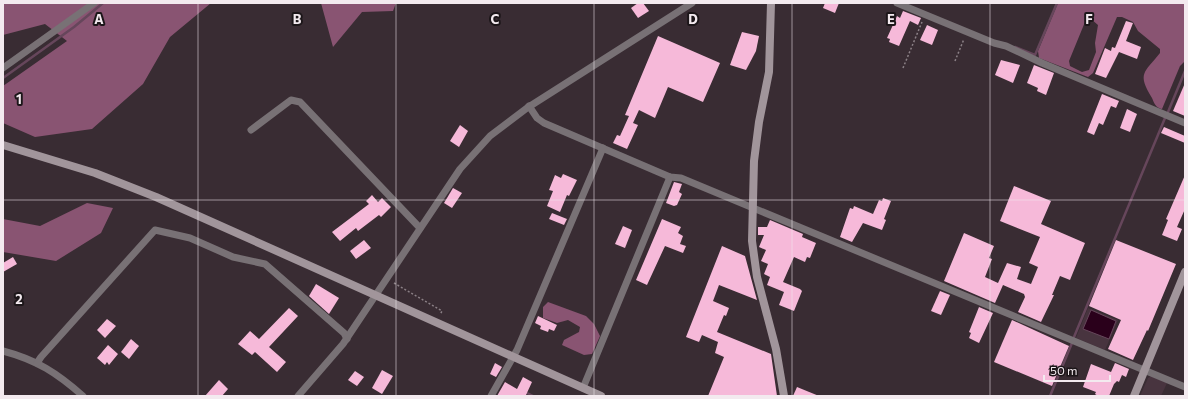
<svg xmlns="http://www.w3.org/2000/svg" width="1188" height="399" viewBox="0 0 1188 399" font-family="Commissioner,sans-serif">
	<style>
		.built { fill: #48343f }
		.forest { fill: #895472; fill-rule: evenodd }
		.water { fill: #2a001b; stroke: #66465b }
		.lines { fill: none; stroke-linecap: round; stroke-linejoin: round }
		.stream { stroke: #66465b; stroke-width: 2.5 }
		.building { fill: #f6b9d9 }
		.path { stroke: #8b8086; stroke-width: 1.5; stroke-dasharray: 2 2; stroke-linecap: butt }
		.street { stroke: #787175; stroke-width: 7 }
		.secondary { stroke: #a1959b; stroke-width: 8 }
		.grid { fill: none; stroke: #f3eaef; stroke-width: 1; stroke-opacity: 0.55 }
		.grid-label { font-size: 13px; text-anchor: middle; font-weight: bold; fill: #f3eaef; stroke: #1c1619; stroke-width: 4; stroke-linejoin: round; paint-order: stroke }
	</style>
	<rect width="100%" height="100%" fill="#392c33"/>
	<!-- built -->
	<g class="built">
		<path d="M1088 308 1118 320 1105 350 1076 338Z"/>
		<path d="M1151 376 1167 383 1161 396H1140L1148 378Z"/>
	</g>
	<!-- forest -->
	<g class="forest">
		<path d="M3 3H211L170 37 143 84 92 129 35 137 3 123V86L67 41 45 24 3 35Z"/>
		<path d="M321 3H396L393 11 362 12 333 47Z"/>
		<path d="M1058 3H1185V61L1180 66 1162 109C1156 108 1154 103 1152 98 1137 73 1144 73 1160 53V49L1138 31 1133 22 1122 17H1117L1093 73 1088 77 1039 58 1038 51ZM1091 19 1098 25 1095 43 1096 52 1089 70 1082 72 1070 66 1069 61 1085 22Z"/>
		<path d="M87 203 113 208 101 233 56 261 3 252V219L40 226Z"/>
		<path d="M548 302 586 316 594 324 600 336 592 354 584 355 562 345 564 340 579 332 580 327 568 320 557 323 543 318V307Z"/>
	</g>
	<!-- water -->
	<path class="water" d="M1091 310 1116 321 1109 339 1083 329Z"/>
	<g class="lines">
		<!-- stream -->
		<g class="stream">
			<path d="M1015 47 1035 55 1057 3"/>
			<path d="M3 78 74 27 103 3"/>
			<path d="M1168 112 1185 71"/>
			<path d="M1074 337 1165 118"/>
			<path d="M525 392 533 396"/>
			<path d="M1050 396 1072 343"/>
		</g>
	</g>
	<!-- building -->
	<g class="building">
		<path d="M638 3H643L649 11 638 18 631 8Z"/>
		<path d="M825 3H839L835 13 823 8Z"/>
		<path d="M903 11 921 18 918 25 910 21 899 46 889 42 890 39 887 38 897 16 900 18Z"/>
		<path d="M1126 21 1133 23 1126 41 1141 47 1137 59 1119 52 1106 78 1095 74 1105 48 1111 51 1112 47 1115 48Z"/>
		<path d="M927 25 938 30 932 45 920 40Z"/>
		<path d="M742 32 759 36 756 51 746 70 730 65Z"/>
		<path d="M658 36 720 63 703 102 668 87 655 118 639 110 633 123 638 125 627 149 613 143 617 135 620 136 629 116 625 115Z"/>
		<path d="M1001 60 1020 65 1013 83 995 75Z"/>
		<path d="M1034 65 1054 73 1046 95 1037 91 1038 88 1027 83Z"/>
		<path d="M1185 83V116L1173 111Z"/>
		<path d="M1102 94 1119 101 1116 108 1111 106 1103 125 1099 123 1094 135 1087 132Z"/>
		<path d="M1127 109 1137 114 1130 132 1120 128Z"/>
		<path d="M460 125 468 131 459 147 450 141Z"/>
		<path d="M1164 127 1185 136V143L1161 133Z"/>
		<path d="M563 174 577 180 569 196 567 195 560 212 547 206 553 191 549 190 555 175 561 178Z"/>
		<path d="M1185 175V209L1177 227 1182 229 1177 241 1162 235 1168 220 1166 219Z"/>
		<path d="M674 182 682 184 679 192 682 194 677 205 674 206 666 203Z"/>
		<path d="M1014 186 1051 201 1041 224 1085 243 1070 280 1060 276 1052 295H1054L1041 322 1018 312 1025 297 1024 294 1003 285 995 303 944 281 964 233 994 246 989 258 992 259 985 277 998 283 1007 263 1021 267 1017 279 1031 284 1038 267 1029 263 1040 237 1000 221Z"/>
		<path d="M453 188 462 193 452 208 444 203Z"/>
		<path d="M372 195 378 202 382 198 391 207 381 217 379 215 358 231 356 228 340 241 332 232 369 204 366 201Z"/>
		<path d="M883 198 891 201 884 219 886 220 882 230 863 223 852 242 840 237 850 208 853 209 854 206 873 214 879 200 882 201Z"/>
		<path d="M552 213 567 219 564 225 549 219Z"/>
		<path d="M662 219 681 227 678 233 683 236 680 244 686 246 683 253 665 246 647 285 636 280Z"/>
		<path d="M770 220 803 234 802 237 816 243 810 258 807 257 805 262 794 257 783 282 800 289 802 291 794 311 779 305 784 292 767 285 770 277 764 274 768 264 761 261 766 250 759 247 764 235H758V227H767Z"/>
		<path d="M623 226 632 230 625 248 615 244Z"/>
		<path d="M364 240 371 248 356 259 350 251Z"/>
		<path d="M1116 240 1176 264 1148 331 1147 330 1133 360 1108 349 1121 320 1089 306Z"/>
		<path d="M722 246 745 256 757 300 719 285 713 301 729 308 726 316 724 315 717 332 771 354 777 396H708L724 357 715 353 718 342 702 335 699 342 686 337Z"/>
		<path d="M13 257 17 264 3 272V263Z"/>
		<path d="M316 284 339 298 329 314 309 296Z"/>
		<path d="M940 291 950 295 941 315 931 311Z"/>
		<path d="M979 307 993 313 979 343 969 338 971 333 969 332Z"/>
		<path d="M289 308 298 316 269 347 286 362 277 372 255 352 252 355 238 344 250 331 259 339Z"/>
		<path d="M538 316 557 325 554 331 549 329 548 332 540 329 541 326 535 323Z"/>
		<path d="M107 319 116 326 105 338 97 330Z"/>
		<path d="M1012 320 1069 346 1052 386 994 362Z"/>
		<path d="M131 339 139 346 129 359 121 352Z"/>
		<path d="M108 345 118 354 109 365 107 362 105 365 97 358Z"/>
		<path d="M495 363 502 367 496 377 490 374Z"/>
		<path d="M1115 363 1129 369 1126 377 1122 375 1119 382 1117 381 1114 384 1109 396H1098L1095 394 1096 392 1083 387 1091 364 1111 372Z"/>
		<path d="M382 370 393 376 382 394 372 388Z"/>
		<path d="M355 371 364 377 357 386 348 380Z"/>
		<path d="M523 377 532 382 526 395 528 396H497L505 382 517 389Z"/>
		<path d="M219 380 228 389 222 396H205Z"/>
		<path d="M797 387 819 396H793Z"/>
	</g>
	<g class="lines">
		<!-- path -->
		<g class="path">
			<path d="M955 61 964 39"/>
			<path d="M903 68 922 22"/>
			<path d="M394 283 442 311 440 315"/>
		</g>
		<!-- street -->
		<g class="street">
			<path d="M897 3 994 43 1006 46 1042 63 1185 123"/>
			<path d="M3 68 94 3"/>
			<path d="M529 106 537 118 544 123 670 177 681 178 1185 387"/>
			<path d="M251 130 291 100 300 102 420 228"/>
			<path d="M3 351C37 360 57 373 83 396"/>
			<path d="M37 363 41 357 155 230 190 238 233 257 265 264 344 333 347 339"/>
			<path d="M583 388 670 177"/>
			<path d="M298 396 343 344 460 169 490 136 527 108 692 3"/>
			<path d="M491 396 517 350 603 148"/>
		</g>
		<!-- secondary -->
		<g class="secondary">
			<path d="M771 3 769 72 759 122 754 161 752 241 757 277 776 349 784 396"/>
			<path d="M3 145 95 173 156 197 601 396"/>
			<path d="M1134 396 1185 272"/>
		</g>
	</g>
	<!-- grid -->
	<path class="grid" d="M198 3V396M396 3V396M594 3V396M792 3V396M990 3V396M3 200H1185"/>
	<g class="grid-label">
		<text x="99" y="24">A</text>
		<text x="297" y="24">B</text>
		<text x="495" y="24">C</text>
		<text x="693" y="24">D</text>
		<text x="891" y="24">E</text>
		<text x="1089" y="24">F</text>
		<text x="19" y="104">1</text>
		<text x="19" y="304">2</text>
	</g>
	<!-- border -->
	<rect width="1188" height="399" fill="none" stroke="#f3eaef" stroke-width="8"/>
	<!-- scale -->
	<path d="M1044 375v6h66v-6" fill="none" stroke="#f3eaef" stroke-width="2"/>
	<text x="1050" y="375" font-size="12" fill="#f3eaef" stroke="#1c1619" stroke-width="3" paint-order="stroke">50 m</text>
</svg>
